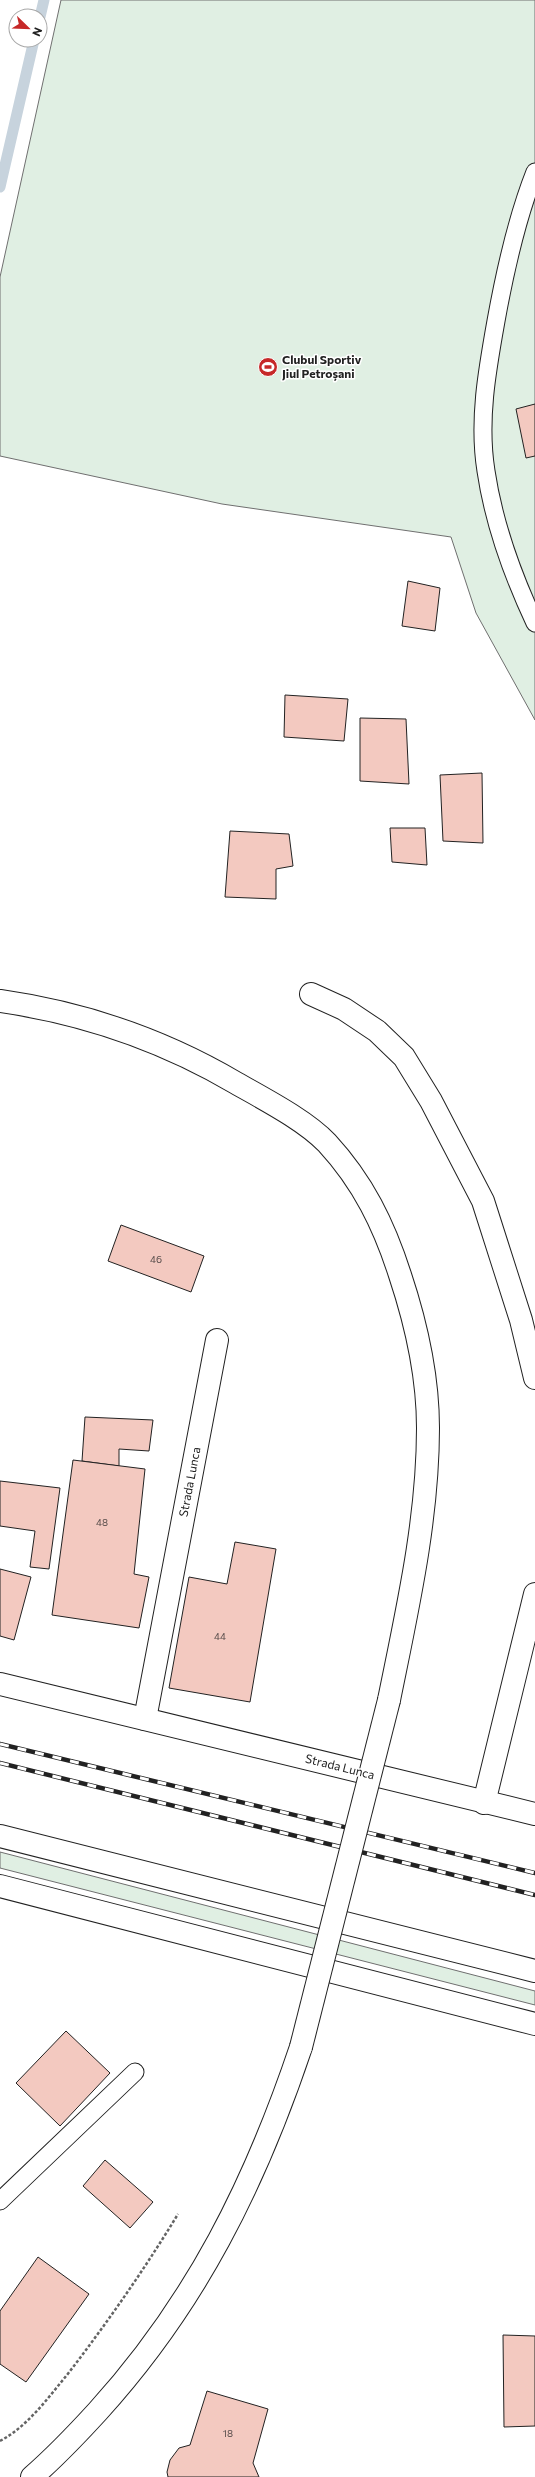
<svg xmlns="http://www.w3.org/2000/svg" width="535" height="2477" viewBox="0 0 535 2477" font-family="Commissioner,sans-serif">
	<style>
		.green { fill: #e0efe3; stroke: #6f6f6f }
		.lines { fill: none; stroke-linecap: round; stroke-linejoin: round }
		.stream { stroke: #c7d3dd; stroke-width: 11 }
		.building { fill: #f3c9c0; stroke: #222 }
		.lane-casing { stroke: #222; stroke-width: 19 }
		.street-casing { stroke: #222; stroke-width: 24 }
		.secondary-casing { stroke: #222; stroke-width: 24 }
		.primary-casing { stroke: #222; stroke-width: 24 }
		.path { stroke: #646464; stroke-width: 2.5; stroke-dasharray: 3 2; stroke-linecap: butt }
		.lane { stroke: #fff; stroke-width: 17 }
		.street { stroke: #fff; stroke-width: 22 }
		.secondary { stroke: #fff; stroke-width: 22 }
		.primary { stroke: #fff; stroke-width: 22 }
		.rail-casing { stroke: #222; stroke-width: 4.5 }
		.rail { stroke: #fff; stroke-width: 3; stroke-dasharray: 9; stroke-linecap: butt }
		.secondary-bridge-casing { stroke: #222; stroke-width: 24; stroke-linecap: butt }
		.secondary-bridge { stroke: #fff; stroke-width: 22 }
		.labels { text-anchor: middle; stroke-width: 3; stroke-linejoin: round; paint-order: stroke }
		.number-label { font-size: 10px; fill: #564c4a }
		.poi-label { font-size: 12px; font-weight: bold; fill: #222; stroke: #fff; text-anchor: start }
		.street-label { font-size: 12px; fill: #222; stroke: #fff }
	</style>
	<rect width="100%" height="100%" fill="#fff"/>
	<!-- green -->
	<g class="green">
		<path d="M61 0H535V720L476 613 451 537 222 504 0 456V277Z"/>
		<path d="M0 1852 535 1991V2005L0 1868Z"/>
	</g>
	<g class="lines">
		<!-- stream -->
		<g class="stream">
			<path d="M40 17 44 0"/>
			<path d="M0 187 34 40"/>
		</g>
	</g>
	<!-- building -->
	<g class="building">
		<path d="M535 404V456L526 458 516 409Z"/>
		<path d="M408 581 440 588 435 631 402 626Z"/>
		<path d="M285 695 348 699 344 741 284 737Z"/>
		<path d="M360 718 406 719 409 784 360 781Z"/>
		<path d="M482 773 483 843 443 841 440 775Z"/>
		<path d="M390 828H425L427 865 392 862Z"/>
		<path d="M230 831 289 834 293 866 276 869V899L225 897Z"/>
		<path d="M121 1225 204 1256 191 1292 108 1261Z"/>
		<path d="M85 1417 153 1420 149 1451 119 1449V1466L82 1461Z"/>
		<path d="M73 1460 145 1469 134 1574 149 1577 139 1628 52 1615Z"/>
		<path d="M0 1481 60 1488 49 1569 30 1567 35 1531 0 1526Z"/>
		<path d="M235 1542 276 1549 250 1702 169 1688 189 1577 227 1584Z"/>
		<path d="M0 1569 31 1577 14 1640 0 1636Z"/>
		<path d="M66 2031 110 2073 60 2126 16 2083Z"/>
		<path d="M105 2160 153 2202 130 2228 83 2186Z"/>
		<path d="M38 2257 89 2294 26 2382 0 2364V2311Z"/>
		<path d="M503 2335 535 2336V2426L504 2427Z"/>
		<path d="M207 2391 268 2409 253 2463 259 2477H168L167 2472 170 2460 179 2448 190 2445Z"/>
	</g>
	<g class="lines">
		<!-- lane casing -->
		<g class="lane-casing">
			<g id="lane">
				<path d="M535 172C516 220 505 271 496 321 487 371 478 421 486 471 494 525 512 574 535 623"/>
				<path d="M0 2201 135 2072"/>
			</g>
		</g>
		<!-- street casing -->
		<g class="street-casing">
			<g id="street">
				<path d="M311 994 344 1009 377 1031 404 1057 431 1101 483 1201 521 1320 535 1378"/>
				<path d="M145 1719 217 1340"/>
				<path d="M484 1803 535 1594"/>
			</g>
		</g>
		<!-- secondary casing -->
		<g class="secondary-casing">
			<g id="secondary">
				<path d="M0 1001C84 1013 163 1040 236 1083 264 1099 305 1120 327 1143 363 1182 384 1225 400 1275 416 1323 428 1377 428 1428 428 1520 407 1611 389 1700"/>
				<path d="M0 1684 535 1814"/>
				<path d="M32 2477C55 2457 77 2434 98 2411 196 2303 255 2184 301 2047"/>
			</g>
		</g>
		<!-- primary casing -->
		<g class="primary-casing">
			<g id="primary">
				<path d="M0 1836 535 1971"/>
				<path d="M0 1886 535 2024"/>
			</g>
		</g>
		<!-- path -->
		<path class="path" d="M0 2441C28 2426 47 2399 67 2375 107 2323 144 2270 178 2214"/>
		<!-- lane -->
		<use href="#lane" class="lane"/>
		<!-- street -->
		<use href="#street" class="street"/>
		<!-- secondary -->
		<use href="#secondary" class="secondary"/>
		<!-- primary -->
		<use href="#primary" class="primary"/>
		<!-- rail casing -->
		<g class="rail-casing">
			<g id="rail">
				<path d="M0 1744 535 1873"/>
				<path d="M0 1763 535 1895"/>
			</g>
		</g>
		<!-- rail -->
		<use href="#rail" class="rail"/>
		<!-- secondary-bridge casing -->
		<g class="secondary-bridge-casing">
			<path id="secondary-bridge" d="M301 2047 389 1700"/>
		</g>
		<!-- secondary-bridge -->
		<use href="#secondary-bridge" class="secondary-bridge"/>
	</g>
	<!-- icons -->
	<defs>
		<g id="stadium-disc" transform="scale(1)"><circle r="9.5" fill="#c62828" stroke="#fff"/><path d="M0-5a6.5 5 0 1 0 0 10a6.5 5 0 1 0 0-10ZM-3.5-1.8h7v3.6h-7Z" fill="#fff"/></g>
	</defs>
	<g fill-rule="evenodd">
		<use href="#stadium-disc" x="268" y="367"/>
	</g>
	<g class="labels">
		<!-- number labels -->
		<g class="number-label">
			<text x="156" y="1263">46</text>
			<text x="102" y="1526">48</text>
			<text x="220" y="1640">44</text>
			<text x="228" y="2437">18</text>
		</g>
		<!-- poi labels -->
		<g class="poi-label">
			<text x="282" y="364">Clubul Sportiv<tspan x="282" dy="14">Jiul Petroșani</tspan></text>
		</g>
		<!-- street labels -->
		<g class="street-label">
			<text transform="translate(190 1482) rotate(-79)" y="4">Strada Lunca</text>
			<text transform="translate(340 1767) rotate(14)" y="4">Strada Lunca</text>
		</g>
	</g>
	<!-- north arrow -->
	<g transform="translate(28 28) rotate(113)"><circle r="19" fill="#ffffff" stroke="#a7a7a7"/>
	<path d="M0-3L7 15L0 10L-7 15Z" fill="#c62828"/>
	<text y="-6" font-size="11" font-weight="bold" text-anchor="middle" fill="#222222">N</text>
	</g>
</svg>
